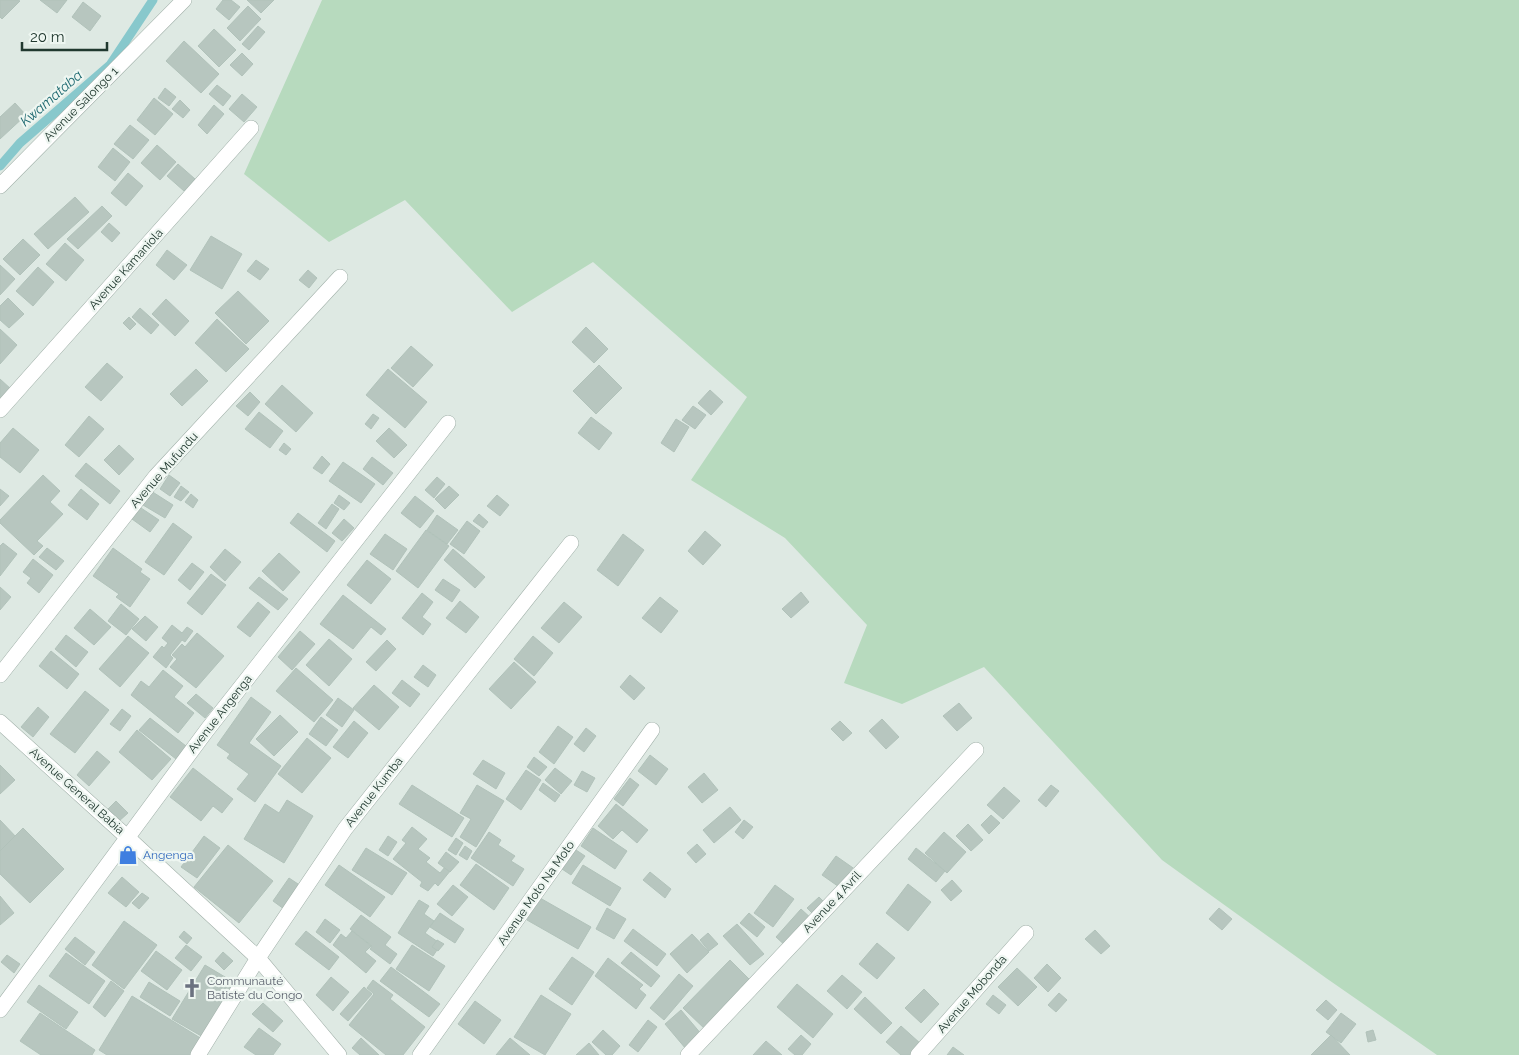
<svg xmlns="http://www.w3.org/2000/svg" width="1519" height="1055" viewBox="0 0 1519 1055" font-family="Raleway,sans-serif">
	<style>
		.green { fill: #b7dabe }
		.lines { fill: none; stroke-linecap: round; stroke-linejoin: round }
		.stream { stroke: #88c8cc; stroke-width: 9 }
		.building { fill: #b7c6bf; stroke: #b1c2ba }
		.minor-casing { stroke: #a1b0a9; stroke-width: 16 }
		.minor { stroke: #fff; stroke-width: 15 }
		.labels { text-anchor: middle; stroke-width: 4.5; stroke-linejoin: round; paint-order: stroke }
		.street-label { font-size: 12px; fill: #20382f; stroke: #eef6f1 }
		.shop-label { font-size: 12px; fill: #366cbe; stroke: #eef6f1; text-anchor: start }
		.worship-label { font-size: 12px; fill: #5b616d; stroke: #eef6f1; text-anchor: start }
		.water-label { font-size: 14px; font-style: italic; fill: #1e6970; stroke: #eef6f1 }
	</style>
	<rect width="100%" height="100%" fill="#dee9e3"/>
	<!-- green -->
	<path class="green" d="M322 0H1519V1055H1437L1326 978 1162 860 984 667 902 704 844 683 867 625 785 538 691 480 747 397 593 262 512 312 405 200 329 242 244 174Z"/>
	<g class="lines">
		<!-- stream -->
		<path class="stream" d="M0 166 20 143 110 65 153 0"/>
	</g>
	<!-- building -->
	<g class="building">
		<path d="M0 0H18L20 1 2 19 0 17Z"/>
		<path d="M40 0H67L57 13Z"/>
		<path d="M223 0H231L240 7 229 20 216 9Z"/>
		<path d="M247 0H274L261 13Z"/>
		<path d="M83 2 101 16 90 31 72 17Z"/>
		<path d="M248 6 261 19 240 41 227 28Z"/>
		<path d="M258 26 265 32 249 50 242 44Z"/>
		<path d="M214 29 236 50 219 67 198 46Z"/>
		<path d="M184 41 219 74 201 93 166 61Z"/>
		<path d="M242 53 253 64 242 76 230 65Z"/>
		<path d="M217 85 231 96 223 106 209 94Z"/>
		<path d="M165 88 176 97 169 106 158 98Z"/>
		<path d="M242 94 257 107 244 122 229 109Z"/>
		<path d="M154 98 173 114 155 135 137 120Z"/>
		<path d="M180 100 190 110 183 118 172 109Z"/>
		<path d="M15 103 26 115 0 139V117Z"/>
		<path d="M214 105 224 114 207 134 198 125Z"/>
		<path d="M130 125 149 140 133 159 114 144Z"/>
		<path d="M157 145 176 162 160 180 141 163Z"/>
		<path d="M113 148 130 162 115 181 98 167Z"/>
		<path d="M178 164 195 179 184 191 167 176Z"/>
		<path d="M128 173 143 186 126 206 111 193Z"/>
		<path d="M75 197 89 212 48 249 34 234Z"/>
		<path d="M102 206 112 216 78 249 67 239Z"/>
		<path d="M109 223 120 233 112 242 101 232Z"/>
		<path d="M211 236 242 254 222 289 190 270Z"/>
		<path d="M23 239 40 255 20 275 3 259Z"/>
		<path d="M65 243 84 260 66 281 46 264Z"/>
		<path d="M167 250 187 265 174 280 156 265Z"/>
		<path d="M256 260 269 269 260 280 247 271Z"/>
		<path d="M0 265 15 279 0 295Z"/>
		<path d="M38 267 54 282 33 306 16 291Z"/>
		<path d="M308 270 317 278 309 288 299 280Z"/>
		<path d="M238 291 269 321 246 344 215 313Z"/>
		<path d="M8 298 24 314 9 328 0 320V306Z"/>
		<path d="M166 299 189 321 175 336 152 314Z"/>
		<path d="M140 308 159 325 151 334 132 317Z"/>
		<path d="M129 317 136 324 130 330 123 323Z"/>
		<path d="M217 319 249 349 226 372 195 343Z"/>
		<path d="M586 327 608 349 594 363 572 342Z"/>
		<path d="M0 329 17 345 0 364Z"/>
		<path d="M411 346 433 365 413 387 391 368Z"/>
		<path d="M107 363 123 377 101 401 85 387Z"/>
		<path d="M599 365 622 388 596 414 573 391Z"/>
		<path d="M196 369 208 381 182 406 170 394Z"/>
		<path d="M388 369 427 402 405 428 366 395Z"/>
		<path d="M0 379 12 390 0 403Z"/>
		<path d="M282 385 313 413 296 432 265 404Z"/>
		<path d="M710 390 723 402 711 415 698 403Z"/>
		<path d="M250 392 260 402 248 416 236 406Z"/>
		<path d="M693 406 706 415 695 429 682 420Z"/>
		<path d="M259 412 283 431 270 448 245 429Z"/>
		<path d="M373 414 379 418 371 429 365 424Z"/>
		<path d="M89 416 104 429 79 457 65 445Z"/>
		<path d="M591 417 612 433 599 450 578 433Z"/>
		<path d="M676 419 689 427 674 452 661 443Z"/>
		<path d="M13 428 39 450 20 473 0 457V443Z"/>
		<path d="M389 428 407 445 394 458 376 441Z"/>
		<path d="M284 443 291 449 286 455 279 450Z"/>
		<path d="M119 445 134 459 119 475 104 460Z"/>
		<path d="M322 456 330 464 322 474 313 468Z"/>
		<path d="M372 457 393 473 383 485 363 469Z"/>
		<path d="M343 462 375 484 361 503 329 481Z"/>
		<path d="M86 463 120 491 110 504 75 476Z"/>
		<path d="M43 475 60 491 50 502 63 514 37 541 43 546 34 555 0 523V520Z"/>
		<path d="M169 475 180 483 170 496 160 489Z"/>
		<path d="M437 477 445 484 434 498 425 490Z"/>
		<path d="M181 486 189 492 181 501 174 497Z"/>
		<path d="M449 486 459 495 445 509 435 499Z"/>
		<path d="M0 489 9 496 0 506Z"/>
		<path d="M81 489 99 504 87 520 68 505Z"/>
		<path d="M151 491 173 505 165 518 143 505Z"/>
		<path d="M191 494 198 500 193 508 185 502Z"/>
		<path d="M339 495 350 503 344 510 334 503Z"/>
		<path d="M497 495 509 505 500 516 487 506Z"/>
		<path d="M415 496 434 511 420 528 401 513Z"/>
		<path d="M332 504 339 509 326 529 318 523Z"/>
		<path d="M141 508 159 520 150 532 132 519Z"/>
		<path d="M298 513 335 541 327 552 290 523Z"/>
		<path d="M479 514 488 522 483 528 473 521Z"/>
		<path d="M437 515 458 530 447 544 427 530Z"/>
		<path d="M344 519 354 528 342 541 332 533Z"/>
		<path d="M467 521 480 531 464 554 450 544Z"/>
		<path d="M173 523 192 537 164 575 145 562Z"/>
		<path d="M426 530 449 546 418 588 396 571Z"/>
		<path d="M705 531 721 545 703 565 688 551Z"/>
		<path d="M385 534 407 549 393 570 370 554Z"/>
		<path d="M623 534 644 550 618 586 597 570Z"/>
		<path d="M3 543 17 554 0 576V546Z"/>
		<path d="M47 548 64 561 56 570 39 557Z"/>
		<path d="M113 548 142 569 140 572 150 579 130 607 116 597 119 594 93 576Z"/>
		<path d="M225 549 241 562 225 581 210 567Z"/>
		<path d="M453 549 485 577 475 588 444 560Z"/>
		<path d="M279 553 300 572 283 591 262 571Z"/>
		<path d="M33 559 53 575 39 593 27 583 31 578 23 572Z"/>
		<path d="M367 560 391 579 371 604 347 585Z"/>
		<path d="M192 563 204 572 190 590 178 580Z"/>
		<path d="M211 574 226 585 202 615 187 603Z"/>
		<path d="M259 577 288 599 278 610 249 588Z"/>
		<path d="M443 579 460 590 452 602 435 590Z"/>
		<path d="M0 587 11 597 0 610Z"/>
		<path d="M801 592 809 602 791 618 782 609Z"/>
		<path d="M422 593 433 602 422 617 431 624 423 635 402 618Z"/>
		<path d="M343 595 386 629 381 635 371 627 353 649 320 624Z"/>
		<path d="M660 597 678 611 661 633 642 618Z"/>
		<path d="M460 601 479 617 466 633 446 618Z"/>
		<path d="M258 602 270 612 250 637 237 627Z"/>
		<path d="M564 602 582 617 559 643 541 628Z"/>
		<path d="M121 604 139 619 126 635 108 621Z"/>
		<path d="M90 609 111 627 94 645 74 628Z"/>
		<path d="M145 616 158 627 146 641 132 629Z"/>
		<path d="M172 625 182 633 187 627 193 631 185 642 182 640 170 655 173 658 166 668 153 657 162 646 164 648 168 643 162 638Z"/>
		<path d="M300 631 315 644 292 670 278 657Z"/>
		<path d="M197 633 224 656 196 688 170 667 177 659 172 655 182 644 185 647Z"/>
		<path d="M66 635 88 652 76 667 55 649Z"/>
		<path d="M128 636 149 653 120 687 99 669Z"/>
		<path d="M533 636 553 653 534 676 514 659Z"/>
		<path d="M329 639 352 659 329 686 306 665Z"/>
		<path d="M387 640 396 649 376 671 366 662Z"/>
		<path d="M51 651 79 674 67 689 39 666Z"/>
		<path d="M514 662 536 682 511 709 489 689Z"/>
		<path d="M423 665 436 675 428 687 414 677Z"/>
		<path d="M296 668 333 700 314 722 276 691Z"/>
		<path d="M163 670 183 686 174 697 194 713 178 733 131 695 141 681 149 687Z"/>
		<path d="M630 675 645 688 634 700 620 687Z"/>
		<path d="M402 680 420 694 410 707 392 693Z"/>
		<path d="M374 685 399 707 379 730 353 708Z"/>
		<path d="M85 691 109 710 75 753 50 734Z"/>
		<path d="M196 694 213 708 205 718 187 703Z"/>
		<path d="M251 697 271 712 249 743 281 766 255 802 237 789 249 774 227 758 230 754 217 745Z"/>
		<path d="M338 698 354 710 342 727 326 715Z"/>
		<path d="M959 703 972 718 957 731 943 716Z"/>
		<path d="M38 707 49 717 33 737 21 727Z"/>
		<path d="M122 709 131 716 120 731 110 724Z"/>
		<path d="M280 715 298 732 274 756 256 739Z"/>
		<path d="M321 717 338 730 326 746 309 734Z"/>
		<path d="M150 718 186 746 176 759 139 730Z"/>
		<path d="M882 719 899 737 886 749 869 731Z"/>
		<path d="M354 721 368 733 348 758 333 747Z"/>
		<path d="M840 721 852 733 843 741 831 729Z"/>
		<path d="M558 726 573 737 554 764 539 752Z"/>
		<path d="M586 728 596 736 584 752 574 744Z"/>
		<path d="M137 730 171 759 152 780 119 752Z"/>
		<path d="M307 738 331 758 302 793 278 774Z"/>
		<path d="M97 751 110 762 89 786 77 775Z"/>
		<path d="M650 755 668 769 656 785 638 771Z"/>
		<path d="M534 757 547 767 539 776 527 767Z"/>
		<path d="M483 760 505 773 496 789 473 774Z"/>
		<path d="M0 765 15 780 0 794Z"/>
		<path d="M193 768 233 799 222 813 213 806 201 821 170 797Z"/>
		<path d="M555 768 572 781 561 794 545 780Z"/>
		<path d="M526 770 541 780 521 810 506 799Z"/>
		<path d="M582 771 595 778 587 792 574 785Z"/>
		<path d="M704 773 718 790 702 803 688 787Z"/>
		<path d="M630 778 639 785 623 806 614 799Z"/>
		<path d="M543 783 560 795 555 802 539 790Z"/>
		<path d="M412 785 464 818 452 837 399 804Z"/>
		<path d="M477 785 504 801 476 847 460 837 471 819 460 813Z"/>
		<path d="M1051 785 1059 791 1046 807 1038 800Z"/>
		<path d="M1004 787 1020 801 1003 819 987 805Z"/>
		<path d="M287 800 313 816 284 863 244 839 265 804 279 813Z"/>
		<path d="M116 801 128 813 118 822 107 810Z"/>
		<path d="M616 804 648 830 637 843 622 830 613 839 598 826Z"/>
		<path d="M730 807 741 820 714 843 703 830Z"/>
		<path d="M991 815 1000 823 989 834 981 825Z"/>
		<path d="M0 820 18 839 0 856Z"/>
		<path d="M744 820 753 827 743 839 735 832Z"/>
		<path d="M968 824 983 840 971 851 956 836Z"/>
		<path d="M412 827 427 839 418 849 430 858 426 862 440 873 450 861 455 865 438 886 435 883 428 891 420 886 422 882 393 859 406 843 402 840Z"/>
		<path d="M23 828 64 869 30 903 0 874V851Z"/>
		<path d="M593 828 627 851 615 869 581 846Z"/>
		<path d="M489 832 501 840 498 845 515 856 511 861 524 869 513 886 471 858Z"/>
		<path d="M944 832 966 852 947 873 925 853Z"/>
		<path d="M204 836 220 848 197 878 181 867Z"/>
		<path d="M388 836 397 842 388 856 379 850Z"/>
		<path d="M456 838 463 843 456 855 448 850Z"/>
		<path d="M697 844 706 854 696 863 687 853Z"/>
		<path d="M228 845 273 881 239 923 194 887Z"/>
		<path d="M465 846 472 851 467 860 459 855Z"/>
		<path d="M366 848 407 873 392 895 352 870Z"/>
		<path d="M916 848 945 871 936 882 908 859Z"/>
		<path d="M576 850 585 856 571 875 562 869Z"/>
		<path d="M446 852 459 862 450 872 438 863Z"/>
		<path d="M836 856 856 870 842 889 822 875Z"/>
		<path d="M476 864 509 888 494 910 460 885Z"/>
		<path d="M339 865 385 897 370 917 325 885Z"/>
		<path d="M583 865 621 888 610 906 572 883Z"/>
		<path d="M650 872 671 889 665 898 643 880Z"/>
		<path d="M122 877 139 892 126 907 108 893Z"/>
		<path d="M289 878 301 886 284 909 273 901Z"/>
		<path d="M952 880 962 891 951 901 941 890Z"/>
		<path d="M908 884 931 902 908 931 886 913Z"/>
		<path d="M453 885 468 897 452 916 437 904Z"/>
		<path d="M775 885 794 899 773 927 754 913Z"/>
		<path d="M142 893 149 898 139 909 132 903Z"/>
		<path d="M0 896 14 913 0 925Z"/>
		<path d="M819 897 827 905 815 916 807 908Z"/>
		<path d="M540 898 591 927 578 949 527 920Z"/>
		<path d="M419 900 429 906 424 914 434 921 425 933 441 944 433 956 398 933Z"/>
		<path d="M607 908 626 919 614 939 596 929Z"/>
		<path d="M1219 908 1232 919 1222 930 1209 919Z"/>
		<path d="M801 909 813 920 788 948 776 937Z"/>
		<path d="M440 913 464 929 455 943 430 927Z"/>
		<path d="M749 913 765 927 757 937 740 923Z"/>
		<path d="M361 915 391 937 385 945 397 954 390 964 370 949 372 946 350 929Z"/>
		<path d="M325 919 340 930 330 943 316 932Z"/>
		<path d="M124 921 157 945 124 989 92 965Z"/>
		<path d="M737 924 764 954 750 965 723 936Z"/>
		<path d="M633 929 666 954 657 966 624 941Z"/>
		<path d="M1095 930 1110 946 1101 954 1085 939Z"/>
		<path d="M184 931 192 938 187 944 179 937Z"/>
		<path d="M306 931 339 957 329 970 295 944Z"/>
		<path d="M352 931 371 946 365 952 376 961 366 973 333 945 341 934 346 938Z"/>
		<path d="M708 933 718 944 709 951 700 940Z"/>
		<path d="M692 934 709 952 687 973 670 954Z"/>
		<path d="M75 937 95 952 85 965 65 949Z"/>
		<path d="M437 940 444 944 438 951 432 947Z"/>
		<path d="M877 943 895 958 877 979 859 964Z"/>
		<path d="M186 945 202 957 191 971 175 958Z"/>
		<path d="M412 945 445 966 429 991 396 969Z"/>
		<path d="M156 951 182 970 167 990 141 971Z"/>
		<path d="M223 952 233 961 224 970 215 961Z"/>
		<path d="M631 952 660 976 651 987 621 963Z"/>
		<path d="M66 953 105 981 89 1004 49 976Z"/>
		<path d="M7 955 20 964 14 973 1 962Z"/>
		<path d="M572 957 594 972 572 1005 549 989Z"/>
		<path d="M608 958 643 985 639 989 646 995 636 1009 595 976Z"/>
		<path d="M730 960 753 983 707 1031 683 1008Z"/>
		<path d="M1047 964 1061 978 1048 992 1034 978Z"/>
		<path d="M205 965 235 983 203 1037 172 1019Z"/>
		<path d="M391 967 440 1004 429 1017 380 981Z"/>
		<path d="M1017 968 1037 987 1018 1006 998 987Z"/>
		<path d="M679 974 693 986 664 1020 650 1008Z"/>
		<path d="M842 975 862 992 847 1009 827 991Z"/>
		<path d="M331 977 349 992 333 1011 316 995Z"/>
		<path d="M373 980 393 995 390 999 425 1027 403 1055H386L349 1025 374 994 367 988Z"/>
		<path d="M111 981 124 991 105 1017 93 1007Z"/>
		<path d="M149 982 180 1001 170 1016 140 997Z"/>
		<path d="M797 984 833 1014 813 1038 777 1007Z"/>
		<path d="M39 985 78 1012 66 1029 27 1002Z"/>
		<path d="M364 987 372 994 348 1021 340 1014Z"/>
		<path d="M924 989 939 1004 921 1023 905 1008Z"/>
		<path d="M1059 993 1067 1000 1056 1012 1048 1005Z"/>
		<path d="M541 995 571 1014 545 1055 514 1037Z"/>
		<path d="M993 995 1006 1005 999 1014 986 1004Z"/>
		<path d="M132 996 202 1039 192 1055H107L99 1050Z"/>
		<path d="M865 997 892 1023 881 1034 854 1009Z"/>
		<path d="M1326 1000 1337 1010 1328 1020 1316 1010Z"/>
		<path d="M475 1001 501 1020 484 1044 458 1024Z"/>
		<path d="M263 1003 283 1021 273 1032 252 1014Z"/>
		<path d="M681 1010 702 1035 686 1049 665 1024Z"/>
		<path d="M40 1013 95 1050 92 1055H41L20 1041Z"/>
		<path d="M1341 1013 1356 1024 1341 1043 1326 1032Z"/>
		<path d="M648 1020 657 1027 638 1052 629 1045Z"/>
		<path d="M901 1026 921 1044 911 1055H901L886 1042Z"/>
		<path d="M259 1028 281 1044 273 1055H256L244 1047Z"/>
		<path d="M603 1030 620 1046 612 1055H606L592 1042Z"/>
		<path d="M1373 1030 1376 1040 1368 1042 1366 1032Z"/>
		<path d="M801 1035 811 1044 802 1055H795L788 1049Z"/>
		<path d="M1331 1035 1350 1055H1311Z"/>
		<path d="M361 1038 379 1055H360L352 1048Z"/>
		<path d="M510 1038 530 1055H496Z"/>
		<path d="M766 1041 782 1055H753Z"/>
		<path d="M589 1043 599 1055H576Z"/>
		<path d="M953 1047 964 1055H947Z"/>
	</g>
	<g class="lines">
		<!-- minor casing -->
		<g class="minor-casing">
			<g id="minor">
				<path d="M0 186 184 0"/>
				<path d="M0 410 251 128"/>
				<path d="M0 675 156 476 340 277"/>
				<path d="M0 722 127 837 258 958 339 1055"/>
				<path d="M0 1010 207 730 448 423"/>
				<path d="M198 1055 258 958 345 829 571 543"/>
				<path d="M420 1055 652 730"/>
				<path d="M688 1055 976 750"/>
				<path d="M918 1055 1026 933"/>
			</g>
		</g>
		<!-- minor -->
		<use href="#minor" class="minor"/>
	</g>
	<!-- icons -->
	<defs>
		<g id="shop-bare" transform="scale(1.5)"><path d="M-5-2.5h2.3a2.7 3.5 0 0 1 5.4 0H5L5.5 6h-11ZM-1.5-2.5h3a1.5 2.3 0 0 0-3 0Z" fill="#3f7fe0" stroke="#eef6f1" stroke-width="2.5" paint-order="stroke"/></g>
		<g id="church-bare" transform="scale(1.5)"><path d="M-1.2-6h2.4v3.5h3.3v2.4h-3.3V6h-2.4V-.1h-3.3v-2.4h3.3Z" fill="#6b7280" stroke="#eef6f1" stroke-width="2.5" paint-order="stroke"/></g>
	</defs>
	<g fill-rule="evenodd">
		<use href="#shop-bare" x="128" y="855"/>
		<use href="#church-bare" x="192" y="988"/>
	</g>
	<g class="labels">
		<!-- street labels -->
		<g class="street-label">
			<text transform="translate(81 104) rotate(-45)" y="4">Avenue Salongo 1</text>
			<text transform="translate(126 269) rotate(-48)" y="4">Avenue Kamaniola</text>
			<text transform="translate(164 470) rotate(-49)" y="4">Avenue Mufundu</text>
			<text transform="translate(220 714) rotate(-52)" y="4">Avenue Angenga</text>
			<text transform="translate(77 791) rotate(42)" y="4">Avenue General Babia</text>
			<text transform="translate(374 792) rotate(-52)" y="4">Avenue Kumba</text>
			<text transform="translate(536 893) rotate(-55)" y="4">Avenue Moto Na Moto</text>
			<text transform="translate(832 902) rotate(-47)" y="4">Avenue 4 Avril</text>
			<text transform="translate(972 994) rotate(-49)" y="4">Avenue Mobonda</text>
		</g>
		<!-- shop labels -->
		<g class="shop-label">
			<text x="143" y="859">Angenga</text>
		</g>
		<!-- worship labels -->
		<g class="worship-label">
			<text x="207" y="985">Communauté<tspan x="207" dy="14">Batiste du Congo</tspan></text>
		</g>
		<!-- water labels -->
		<g class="water-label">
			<text transform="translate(51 98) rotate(-41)" y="5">Kwamataba</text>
		</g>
	</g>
	<!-- scale -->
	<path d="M22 42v8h85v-8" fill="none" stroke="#20382f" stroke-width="2.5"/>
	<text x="30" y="42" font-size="15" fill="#20382f" stroke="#eef6f1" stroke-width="4" paint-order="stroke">20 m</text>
</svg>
